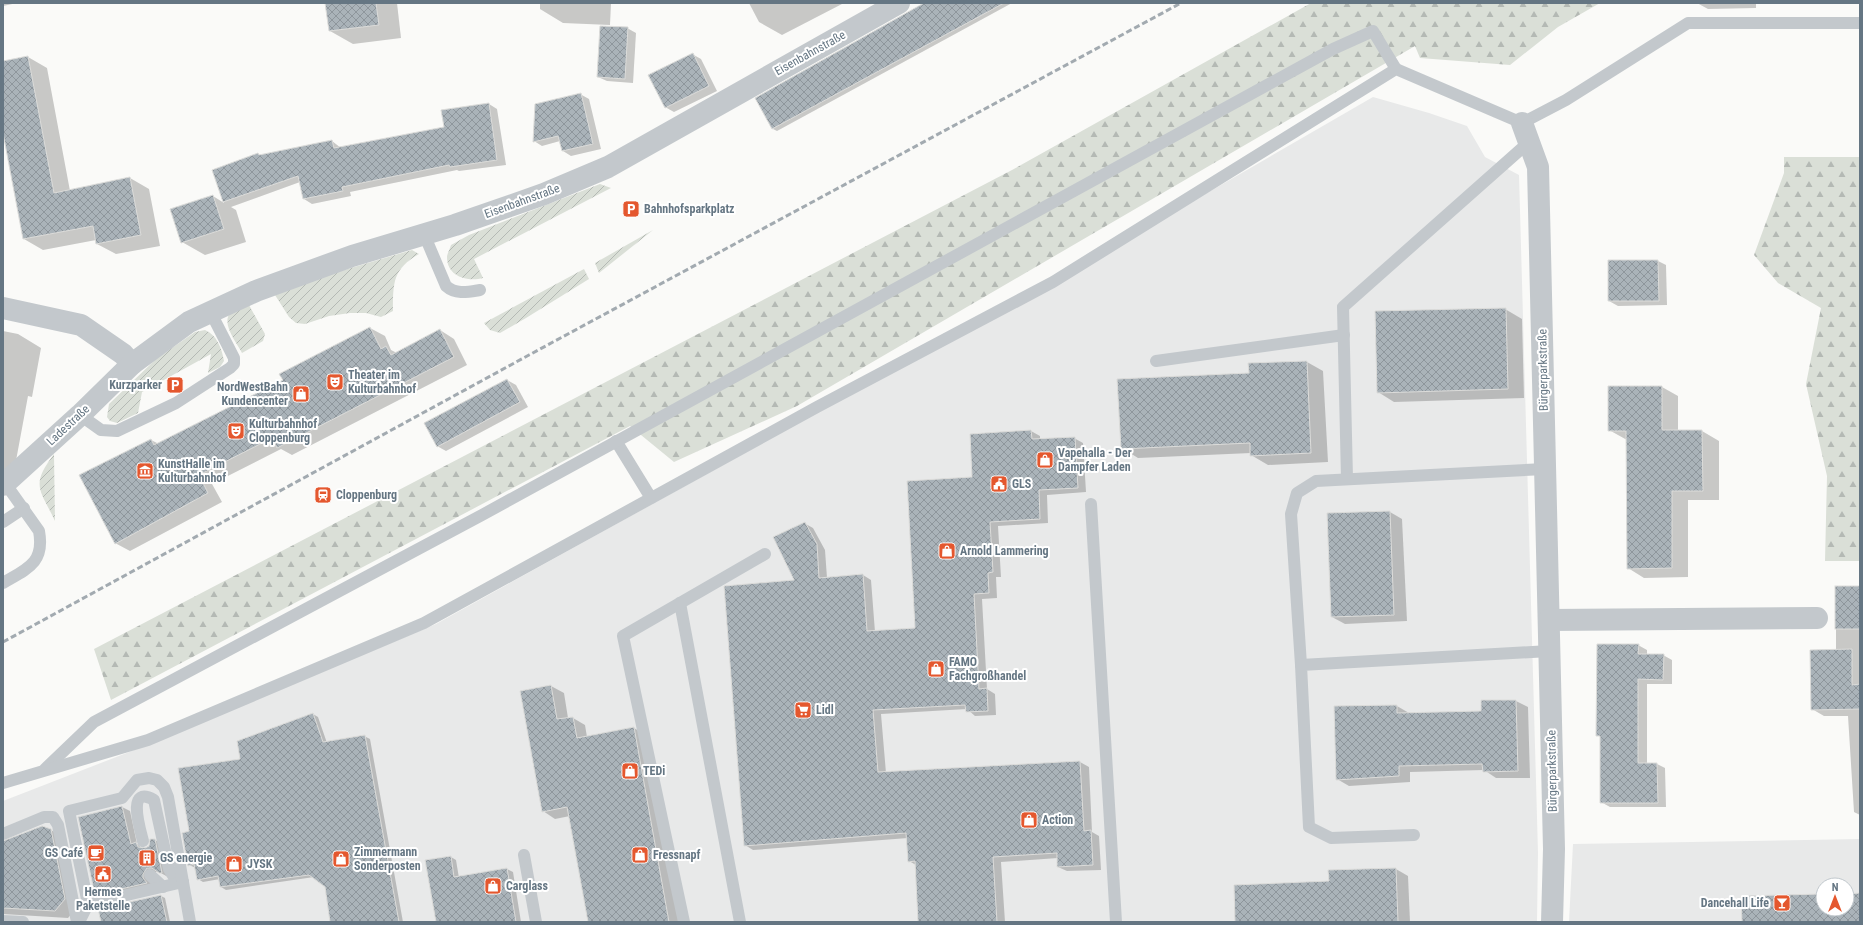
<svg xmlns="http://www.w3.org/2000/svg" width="1863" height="925" viewBox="0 0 1863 925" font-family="'Roboto Condensed',sans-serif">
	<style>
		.built { fill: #e8e9e9; fill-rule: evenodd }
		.forest { fill: url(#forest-firs) }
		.garden { fill: url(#garden-furrows) }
		.shadow { fill: #0003 }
		.building { fill: url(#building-cross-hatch); stroke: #dcdcda }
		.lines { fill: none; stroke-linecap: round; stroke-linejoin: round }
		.lane { stroke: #c3c8cc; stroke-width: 12 }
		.street { stroke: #c3c8cc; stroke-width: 22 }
		.rail { stroke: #a2aab0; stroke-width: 3; stroke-dasharray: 6 3; stroke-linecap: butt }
		.labels { text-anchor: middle; stroke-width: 4; stroke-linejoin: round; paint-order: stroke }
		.street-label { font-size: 12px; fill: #657683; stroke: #fff }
		.poi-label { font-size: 12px; font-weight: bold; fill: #657683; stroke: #fff; text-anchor: start }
	</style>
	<defs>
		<pattern id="forest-firs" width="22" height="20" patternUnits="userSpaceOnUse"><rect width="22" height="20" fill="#dadfd7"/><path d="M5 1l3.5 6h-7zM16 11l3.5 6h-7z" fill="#b4b9b4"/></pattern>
		<pattern id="garden-furrows" width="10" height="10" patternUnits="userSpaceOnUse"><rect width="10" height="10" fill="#dadfd7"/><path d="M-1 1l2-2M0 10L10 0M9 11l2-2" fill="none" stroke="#b4b9b4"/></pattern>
		<pattern id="building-cross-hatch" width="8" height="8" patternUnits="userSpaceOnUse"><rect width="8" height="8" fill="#aab3b9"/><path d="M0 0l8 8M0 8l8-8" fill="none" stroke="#8e969c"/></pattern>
	</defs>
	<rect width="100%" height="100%" fill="#fafaf8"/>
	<!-- built -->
	<g class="built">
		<path d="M1373 97 1429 113 1467 126 1485 157 1519 175 1538 853 1537 922H3V801L142 747 436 624 1053 282Z"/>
		<path d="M1860 839V922H1569L1573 844ZM1823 885H1847V909H1823Z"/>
	</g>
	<!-- forest -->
	<g class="forest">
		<path d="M1311 3H1600L1558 27 1510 65 1420 58 1415 46 797 406 674 462 630 426 111 700 94 649 1012 170Z"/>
		<path d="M1784 157H1860V561H1825L1827 476 1806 384 1821 308 1778 283 1754 255 1784 173Z"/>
	</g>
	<!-- garden -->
	<g class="garden">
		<path d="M600 184 611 188 474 259 483 278C468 282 447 277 447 257 447 254 450 249 451 245L469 235Z"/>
		<path d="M653 230 599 273 595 263Z"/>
		<path d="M412 250 419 254C393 269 393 282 393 311L381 317 366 313H350L329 316 305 324 296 323 289 317 275 295 327 275Z"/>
		<path d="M584 269 589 279 526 318 500 333 490 330 484 323Z"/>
		<path d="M249 305 265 334 263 341 242 353C237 343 220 323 231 312 235 309 243 307 249 305Z"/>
		<path d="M205 330C217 335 222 349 224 361L220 367 208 373 211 354 142 392 138 413 117 423 110 421 107 417 109 404 156 359 195 332Z"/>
		<path d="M54 454 55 521C40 489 30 486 54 454Z"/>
	</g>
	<!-- shadow -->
	<g class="shadow">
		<path d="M3 3H17L3 6Z"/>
		<path d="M326 3H397L401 38 353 44 330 31Z"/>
		<path d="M540 3H611L610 25 563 23 540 9Z"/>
		<path d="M749 3H841L842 4 782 35 759 22Z"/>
		<path d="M926 3H1012L777 131 773 129Z"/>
		<path d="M1697 3H1756V8L1708 9Z"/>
		<path d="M627 28 636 33 633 83 607 81 598 77Z"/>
		<path d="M692 54 701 59 717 91 674 112 665 107Z"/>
		<path d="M28 57 47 68 70 191 130 178 149 189 160 246 116 254 97 244 96 240 43 250 24 239 3 127V62Z"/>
		<path d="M580 94 589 99 601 149 571 156 563 151 560 141 542 146 534 141Z"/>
		<path d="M489 104 497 109 506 165 459 171 457 170 350 192 351 196 312 204 304 199 300 182 231 207 236 210 246 242 205 255 182 242 213 196 224 203 213 170 261 156 332 141 341 148 445 127Z"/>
		<path d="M1658 261 1666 265 1667 305 1618 306 1609 301Z"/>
		<path d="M1505 309 1522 319 1524 398 1394 402 1378 392Z"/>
		<path d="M370 328 385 336 391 350 397 353 440 330 454 339 467 365 292 455 281 449 212 484 222 502 130 551 115 543 151 440 159 444 284 380Z"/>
		<path d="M3 331 18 334 41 348 32 397 28 396 15 466 3 474Z"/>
		<path d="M1307 362 1323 371 1328 462 1268 465 1251 455V453L1138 458 1122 448 1250 374Z"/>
		<path d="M507 380 516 385 528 407 446 451 437 446Z"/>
		<path d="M1662 387 1678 396V431H1702L1719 441V500H1688V577L1644 578 1628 568 1627 440 1609 430Z"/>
		<path d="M1031 431 1040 436V440L1074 438 1083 443 1086 492 1047 495 1048 523 998 526 1001 577H996L997 598 982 599 987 689 995 694 996 715 975 716 967 709 881 714 886 773 1080 762 1089 767 1092 832 1099 836 1101 870 1067 871 1058 867V858L1001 862 1005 922H919L916 865 909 861 908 838 753 850 745 845 795 580 804 523 813 528 825 550 827 578 863 575 871 580 875 632 916 629 973 478Z"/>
		<path d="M1390 512 1402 519 1407 621 1345 624 1332 617Z"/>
		<path d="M1836 587H1860V815L1854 812 1848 716H1824L1812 709 1836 650Z"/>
		<path d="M1638 645 1647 650V655H1663L1672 660V684H1647V764H1657L1665 768 1666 807H1610L1601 802V737L1597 735Z"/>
		<path d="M551 686 564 693 568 718H573L585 725 587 737 634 728 647 736 680 922H589L570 816 555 819 543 811Z"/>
		<path d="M1516 701 1528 707 1530 778H1496L1484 770 1410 772V782L1349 786 1337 779 1335 707 1397 706 1409 713 1482 712Z"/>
		<path d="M313 714 318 717 327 743 364 736 370 739 403 922H331L326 886 314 877 226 890 221 887 220 879 203 882 198 879 196 868 189 865 190 832 241 760Z"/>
		<path d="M122 807 130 811 137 844 144 850 149 847 155 840 162 844 168 877 159 872H155L154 887 103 899 96 894Z"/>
		<path d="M51 830 64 838 77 907 68 918 3 914V842Z"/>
		<path d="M451 857 456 860 459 878 507 869 513 872 521 922H437Z"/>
		<path d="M1396 869 1408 876 1410 922H1236L1330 882Z"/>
		<path d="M161 896 165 898 170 922H102Z"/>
	</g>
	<!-- building -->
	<g class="building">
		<path d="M325 3H376L379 25 329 31Z"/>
		<path d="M924 3H1004L772 129 755 98Z"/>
		<path d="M600 26 628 27 625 79 597 77Z"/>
		<path d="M693 53 709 86 665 108 648 75Z"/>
		<path d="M28 56 54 193 130 177 141 235 96 244 93 226 23 239 3 133V61Z"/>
		<path d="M581 93 593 144 562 151 558 136 533 142 535 104Z"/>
		<path d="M489 103 497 160 450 167 449 165 342 187 343 191 303 199 298 176 223 202 212 170 258 153 259 155 332 140 334 148 444 127 441 110Z"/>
		<path d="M213 195 224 229 181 243 170 209Z"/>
		<path d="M1608 260H1658L1659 301H1608Z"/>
		<path d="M1506 308 1508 389 1377 393 1375 311Z"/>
		<path d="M370 327 381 349 386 346 391 355 440 329 454 357 277 448 272 438 199 475 208 493 115 544 79 475 151 439 154 445 283 380 279 374Z"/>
		<path d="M1307 361 1311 453 1250 456V443L1121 449 1117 379 1249 373 1248 363Z"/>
		<path d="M507 379 520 402 437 447 424 423Z"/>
		<path d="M1608 386H1662V430H1702L1703 491H1672V568L1627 569 1626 431H1608Z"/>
		<path d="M1031 430 1032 439 1075 437 1078 488 1039 490 1040 519 990 522 993 572 988 573 989 593 974 594 979 689 987 688 988 711 966 712 965 705 873 710 878 772 1080 761 1084 831 1091 830 1093 865 1057 867V853L993 857 997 922H918L915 861 908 862 906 833 744 846 724 586 794 580 773 537 805 522 817 544 819 578 863 574 867 631 915 628 907 481 972 477 970 434Z"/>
		<path d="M1390 511 1394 615 1331 617 1327 513Z"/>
		<rect x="1835" y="586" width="25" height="43"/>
		<path d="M1597 644H1639L1638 654H1664L1663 680 1638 679V763H1657L1658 803H1600V736H1596Z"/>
		<path d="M1852 649V685L1860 684V709L1811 710 1810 650Z"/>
		<path d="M551 685 557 719 573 717 577 738 634 727 669 922H588L567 807 542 812 520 691Z"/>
		<path d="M1481 700H1516L1518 771 1483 772 1482 764 1399 766V776L1336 780 1334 706 1397 705V713L1481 711Z"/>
		<path d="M313 713 323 742 365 735 399 922H330L325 887 309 875 220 887 218 876 197 880 194 864 188 866 182 833 189 831 178 768 240 759 237 741Z"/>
		<path d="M122 806 131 844 136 842 138 847 145 848 149 846 150 839H155L162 873H159L152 868H147L143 874V878L147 883 95 895 78 817Z"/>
		<path d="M42 826 51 829 65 899 55 911 3 908V841Z"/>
		<path d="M451 856 454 877 507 868 516 922H436L425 860Z"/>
		<path d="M1396 868 1398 922H1235L1234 885 1329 881 1328 870Z"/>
		<path d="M1860 893V922H1742L1741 896 1823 894V909H1847V894Z"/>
		<path d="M161 895 167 922H101L98 909Z"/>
	</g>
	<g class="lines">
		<!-- lane -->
		<g class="lane">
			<path d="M424 234 446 286C456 295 468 292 480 290"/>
			<path d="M1156 361 1344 335"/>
			<path d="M80 415 101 430 117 431 176 403 230 368 234 364V358L210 311"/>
			<path d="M616 441 651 498"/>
			<path d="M1347 479 1343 307 1529 142"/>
			<path d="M1091 504 1116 922"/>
			<path d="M3 522 24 508"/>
			<path d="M3 583C27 569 45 563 39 531L5 483"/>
			<path d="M680 603 740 922"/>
			<path d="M1301 665 1291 514 1297 493 1316 481 1545 469"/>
			<path d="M45 769 94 722 482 515 1333 49 1373 31 1396 69"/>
			<path d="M3 783 148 740 424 623 817 407 1053 282 1396 69 1522 123 1566 100 1688 23H1860"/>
			<path d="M3 834 44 817H53L58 825 77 922"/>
			<path d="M1414 835 1331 838 1309 827 1301 665 1549 651"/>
			<path d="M143 841C140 829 126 784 154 800L169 869 174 877 183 882"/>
			<path d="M524 855 536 922"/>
			<path d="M150 875 163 887"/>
			<path d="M88 904 183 882"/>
			<path d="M3 921 23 922"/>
			<path d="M79 922 88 904 69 811 122 798 137 780 149 778 157 780 164 787 168 797 190 922"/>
			<path d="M684 922 623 636 765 554"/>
		</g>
		<!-- street -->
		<g class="street">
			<path d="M1522 123 1538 167 1554 849 1552 922"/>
			<path d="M3 308 81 325 123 354 132 364"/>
			<path d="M3 485 80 415 132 364 189 322 256 291 352 256 455 225 544 194 608 167 899 3"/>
			<path d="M1549 620 1817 618"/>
		</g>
		<!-- rail -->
		<path class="rail" d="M3 642 529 355 1181 3"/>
	</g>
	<!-- icons -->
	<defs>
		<g id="parking-square" transform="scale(0.9)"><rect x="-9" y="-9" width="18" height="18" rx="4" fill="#e4572e" stroke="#fff"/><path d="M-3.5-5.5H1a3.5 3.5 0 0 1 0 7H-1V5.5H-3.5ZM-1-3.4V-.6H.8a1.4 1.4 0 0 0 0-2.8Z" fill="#fff"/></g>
		<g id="theatre-square" transform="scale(0.9)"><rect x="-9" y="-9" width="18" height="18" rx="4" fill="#e4572e" stroke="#fff"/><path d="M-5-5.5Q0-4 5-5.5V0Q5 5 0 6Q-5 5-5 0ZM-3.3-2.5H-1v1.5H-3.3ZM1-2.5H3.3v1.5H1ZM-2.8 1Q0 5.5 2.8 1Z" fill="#fff"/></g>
		<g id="shop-square" transform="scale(0.9)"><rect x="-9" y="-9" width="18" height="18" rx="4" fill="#e4572e" stroke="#fff"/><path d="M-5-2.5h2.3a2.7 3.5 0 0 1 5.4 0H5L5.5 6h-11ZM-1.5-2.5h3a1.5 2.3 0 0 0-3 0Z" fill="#fff"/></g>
		<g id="museum-square" transform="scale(0.9)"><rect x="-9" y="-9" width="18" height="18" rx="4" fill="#e4572e" stroke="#fff"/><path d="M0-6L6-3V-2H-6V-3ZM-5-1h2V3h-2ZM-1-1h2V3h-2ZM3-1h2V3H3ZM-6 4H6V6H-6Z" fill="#fff"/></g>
		<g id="civic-square" transform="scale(0.9)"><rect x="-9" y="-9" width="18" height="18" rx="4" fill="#e4572e" stroke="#fff"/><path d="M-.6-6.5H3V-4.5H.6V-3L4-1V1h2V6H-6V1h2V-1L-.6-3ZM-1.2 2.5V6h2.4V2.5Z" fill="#fff"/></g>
		<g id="station-square" transform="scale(0.9)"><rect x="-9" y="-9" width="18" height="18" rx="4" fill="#e4572e" stroke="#fff"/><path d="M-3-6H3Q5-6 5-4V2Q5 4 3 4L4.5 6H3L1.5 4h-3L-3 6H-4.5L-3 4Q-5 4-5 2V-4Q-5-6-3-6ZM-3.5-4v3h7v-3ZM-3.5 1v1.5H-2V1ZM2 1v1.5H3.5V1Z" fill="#fff"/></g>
		<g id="supermarket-square" transform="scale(0.9)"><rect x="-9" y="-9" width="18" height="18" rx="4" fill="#e4572e" stroke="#fff"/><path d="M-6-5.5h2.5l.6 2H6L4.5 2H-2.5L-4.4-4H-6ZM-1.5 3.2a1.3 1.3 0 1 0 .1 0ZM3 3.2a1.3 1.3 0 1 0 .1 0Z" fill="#fff"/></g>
		<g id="cafe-square" transform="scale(0.9)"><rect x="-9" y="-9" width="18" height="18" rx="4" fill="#e4572e" stroke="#fff"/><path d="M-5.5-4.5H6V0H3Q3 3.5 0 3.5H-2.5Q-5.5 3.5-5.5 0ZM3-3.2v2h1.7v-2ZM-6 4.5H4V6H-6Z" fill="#fff"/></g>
		<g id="building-square" transform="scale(0.9)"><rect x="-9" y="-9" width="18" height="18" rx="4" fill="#e4572e" stroke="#fff"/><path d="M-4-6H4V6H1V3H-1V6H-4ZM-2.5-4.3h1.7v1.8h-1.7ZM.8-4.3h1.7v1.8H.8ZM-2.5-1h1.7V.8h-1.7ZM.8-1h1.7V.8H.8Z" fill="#fff"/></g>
		<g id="bar-square" transform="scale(0.9)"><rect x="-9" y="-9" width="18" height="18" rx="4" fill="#e4572e" stroke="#fff"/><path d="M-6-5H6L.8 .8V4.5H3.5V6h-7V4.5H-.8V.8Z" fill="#fff"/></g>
	</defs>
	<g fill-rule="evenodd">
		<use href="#parking-square" x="631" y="209"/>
		<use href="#theatre-square" x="335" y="382"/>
		<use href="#parking-square" x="175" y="385"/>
		<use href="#shop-square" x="301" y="394"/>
		<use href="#theatre-square" x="236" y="431"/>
		<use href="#shop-square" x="1045" y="460"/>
		<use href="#museum-square" x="145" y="471"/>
		<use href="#civic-square" x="999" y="484"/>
		<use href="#station-square" x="323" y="495"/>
		<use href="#shop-square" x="947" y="551"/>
		<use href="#shop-square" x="936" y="669"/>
		<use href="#supermarket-square" x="803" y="710"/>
		<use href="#shop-square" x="630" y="771"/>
		<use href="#shop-square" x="1029" y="820"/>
		<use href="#cafe-square" x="96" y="853"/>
		<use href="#shop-square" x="640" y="855"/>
		<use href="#building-square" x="147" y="858"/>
		<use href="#shop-square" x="341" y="859"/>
		<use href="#shop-square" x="234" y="864"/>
		<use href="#civic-square" x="103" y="874"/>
		<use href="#shop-square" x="493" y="886"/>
		<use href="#bar-square" x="1782" y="903"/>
	</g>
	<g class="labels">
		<!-- street labels -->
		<g class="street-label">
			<text transform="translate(810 53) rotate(-29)" y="4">Eisenbahnstraße</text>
			<text transform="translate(522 201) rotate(-20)" y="4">Eisenbahnstraße</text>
			<text transform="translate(1543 370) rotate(-91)" y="4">Bürgerparkstraße</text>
			<text transform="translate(68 425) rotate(-43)" y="4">Ladestraße</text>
			<text transform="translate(1552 771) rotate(-91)" y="4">Bürgerparkstraße</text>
		</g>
		<!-- poi labels -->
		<g class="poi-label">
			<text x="644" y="213">Bahnhofsparkplatz</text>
			<text x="348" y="379">Theater im<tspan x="348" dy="14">Kulturbahnhof</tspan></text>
			<text x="162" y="389" text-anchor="end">Kurzparker</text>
			<text x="288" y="391" text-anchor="end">NordWestBahn<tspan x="288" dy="14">Kundencenter</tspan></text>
			<text x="249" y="428">Kulturbahnhof<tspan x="249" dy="14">Cloppenburg</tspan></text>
			<text x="1058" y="457">Vapehalla - Der<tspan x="1058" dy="14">Dampfer Laden</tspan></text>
			<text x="158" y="468">KunstHalle im<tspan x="158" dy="14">Kulturbahnhof</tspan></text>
			<text x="1012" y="488">GLS</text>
			<text x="336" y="499">Cloppenburg</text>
			<text x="960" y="555">Arnold Lammering</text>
			<text x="949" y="666">FAMO<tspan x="949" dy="14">Fachgroßhandel</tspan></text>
			<text x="816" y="714">Lidl</text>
			<text x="643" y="775">TEDi</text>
			<text x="1042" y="824">Action</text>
			<text x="354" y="856">Zimmermann<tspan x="354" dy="14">Sonderposten</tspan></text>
			<text x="83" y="857" text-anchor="end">GS Café</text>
			<text x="653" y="859">Fressnapf</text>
			<text x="160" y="862">GS energie</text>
			<text x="247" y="868">JYSK</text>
			<text x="506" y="890">Carglass</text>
			<text x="103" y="896" text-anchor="middle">Hermes<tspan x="103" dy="14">Paketstelle</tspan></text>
			<text x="1769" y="907" text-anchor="end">Dancehall Life</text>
		</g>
	</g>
	<!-- border -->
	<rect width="1863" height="925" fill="none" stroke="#657683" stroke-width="8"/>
	<!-- north arrow -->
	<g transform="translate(1835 897)"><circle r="19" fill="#ffffff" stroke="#c1c8cd"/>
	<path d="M0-3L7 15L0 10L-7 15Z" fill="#e4572e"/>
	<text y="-6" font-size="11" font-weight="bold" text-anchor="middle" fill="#657683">N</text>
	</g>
</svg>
